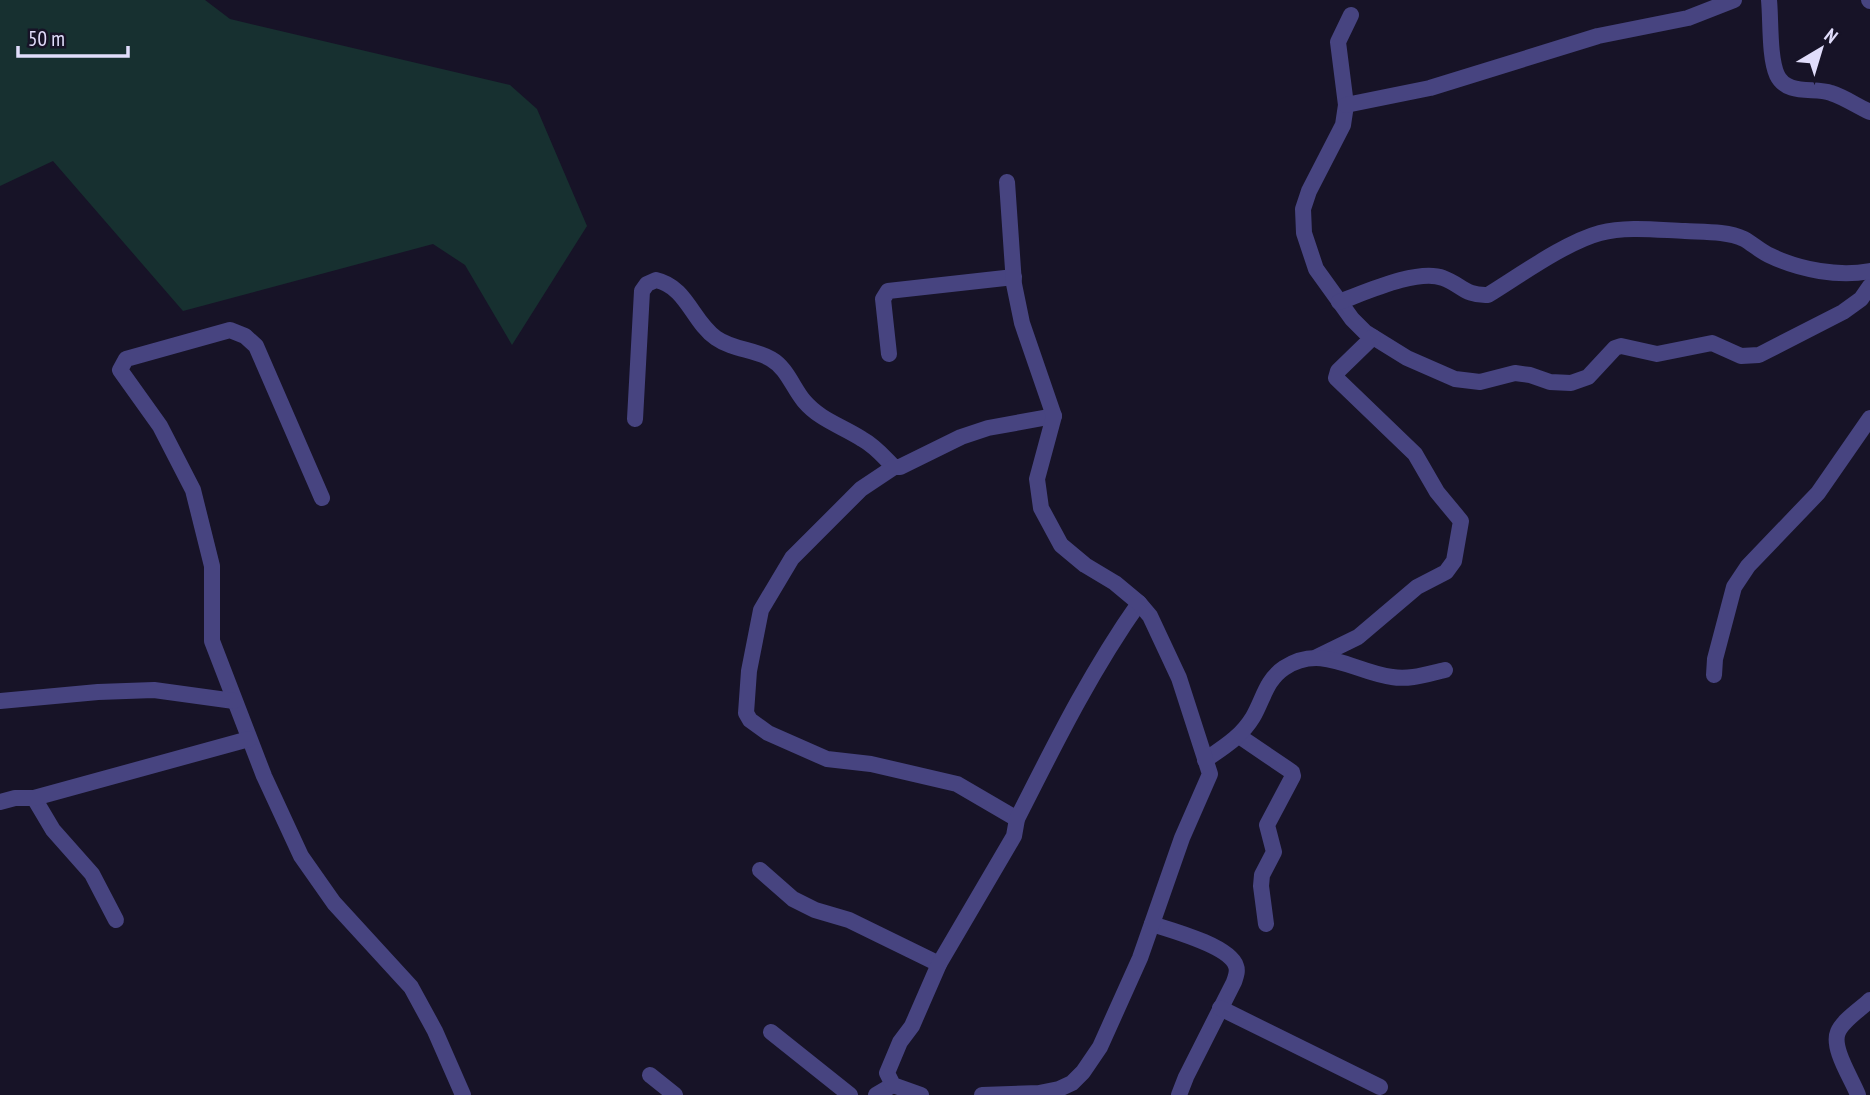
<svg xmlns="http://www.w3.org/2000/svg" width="1870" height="1095" viewBox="0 0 1870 1095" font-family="'PT Sans Narrow',sans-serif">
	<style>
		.green { fill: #173030 }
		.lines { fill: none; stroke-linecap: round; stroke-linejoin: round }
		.street { stroke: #474480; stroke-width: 16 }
	</style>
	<rect width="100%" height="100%" fill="#171327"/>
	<!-- green -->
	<path class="green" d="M0 0H205L230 19 510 85 537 109 587 226 512 345 465 265 433 244 183 311 53 161 0 186Z"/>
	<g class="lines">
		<!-- street -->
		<g class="street">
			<path d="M1769 0C1771 20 1769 57 1777 75 1787 96 1814 87 1831 93 1844 97 1857 106 1870 112"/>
			<path d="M1869 0 1870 1"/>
			<path d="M1351 15 1338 42 1346 105 1343 125 1309 191 1303 209 1304 233 1316 269 1352 319 1365 332 1407 358 1455 379 1480 382 1515 373 1530 375 1550 382 1571 383 1588 377 1615 348 1621 346 1657 354 1712 343 1741 356 1759 355 1843 312 1861 299 1870 286"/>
			<path d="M1346 105 1430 88 1598 36 1688 18 1734 0"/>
			<path d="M1339 302C1364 293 1418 268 1443 278 1462 285 1465 296 1488 295 1519 276 1566 242 1600 233 1627 226 1658 230 1685 231 1704 232 1727 231 1744 239 1753 244 1761 252 1771 256 1800 270 1839 277 1870 271"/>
			<path d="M889 354 883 299 888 291 1014 277"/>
			<path d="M635 419 642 291 647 284 656 280C687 287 692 321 716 338 733 350 754 349 771 359 787 368 793 388 804 401 820 420 842 426 862 439 875 446 884 457 894 467"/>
			<path d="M322 498 256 346 245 336 230 330 126 359 120 370 160 426 193 490 212 566V641L264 776 301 856 334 903 411 987 435 1031 463 1095"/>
			<path d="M1317 657 1358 637 1417 587 1446 572 1454 561 1461 521 1437 492 1415 454 1336 378 1338 371 1373 337"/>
			<path d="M1714 675 1715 659 1734 587 1748 566 1818 493 1870 418"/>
			<path d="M0 701 98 692 154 690 234 701"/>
			<path d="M1239 736 1292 772 1293 776 1267 825 1274 852 1262 875 1261 886 1266 924"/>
			<path d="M1205 760C1224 747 1241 737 1253 717 1263 700 1266 680 1284 668 1321 643 1354 672 1392 677 1410 680 1427 674 1445 670"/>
			<path d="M34 798 53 830 92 874 116 920"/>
			<path d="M0 802 15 798H34L249 739"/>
			<path d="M1017 819 957 784 871 764 827 759 768 733 750 720 746 713 749 671 761 610 792 558 861 489 894 467H900L961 437 988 428 1054 416"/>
			<path d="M760 870 793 899 815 910 849 920 939 964"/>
			<path d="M1152 924C1171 930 1230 946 1236 966 1238 971 1236 976 1234 982L1186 1077 1179 1095"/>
			<path d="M1220 1008 1380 1087"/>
			<path d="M771 1032 850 1095"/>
			<path d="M650 1075 675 1095"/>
			<path d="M876 1095 893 1085"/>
			<path d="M921 1095 893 1085 887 1073 900 1042 912 1026 939 964 1014 836 1017 819C1055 744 1091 671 1139 603"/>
			<path d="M982 1095 1039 1093 1059 1089 1072 1083 1083 1072 1100 1047 1140 958 1182 838 1210 774 1179 678 1150 616 1139 603 1115 583 1085 565 1061 545 1041 508 1037 479 1054 416 1022 323 1014 284 1007 182"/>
			<path d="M1858 1095C1852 1079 1831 1048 1838 1032 1843 1020 1861 1009 1870 1000"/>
		</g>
	</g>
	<!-- north arrow -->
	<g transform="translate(1821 49) rotate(38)" stroke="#171327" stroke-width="5" paint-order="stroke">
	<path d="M0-5L12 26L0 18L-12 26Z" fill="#e1ddfb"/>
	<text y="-10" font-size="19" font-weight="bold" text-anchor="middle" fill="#e1ddfb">N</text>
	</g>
	<!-- scale -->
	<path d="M18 46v10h110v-10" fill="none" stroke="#e1ddfb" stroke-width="3.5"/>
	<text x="28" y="46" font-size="21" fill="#e1ddfb" stroke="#171327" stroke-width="5" paint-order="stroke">50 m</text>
</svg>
